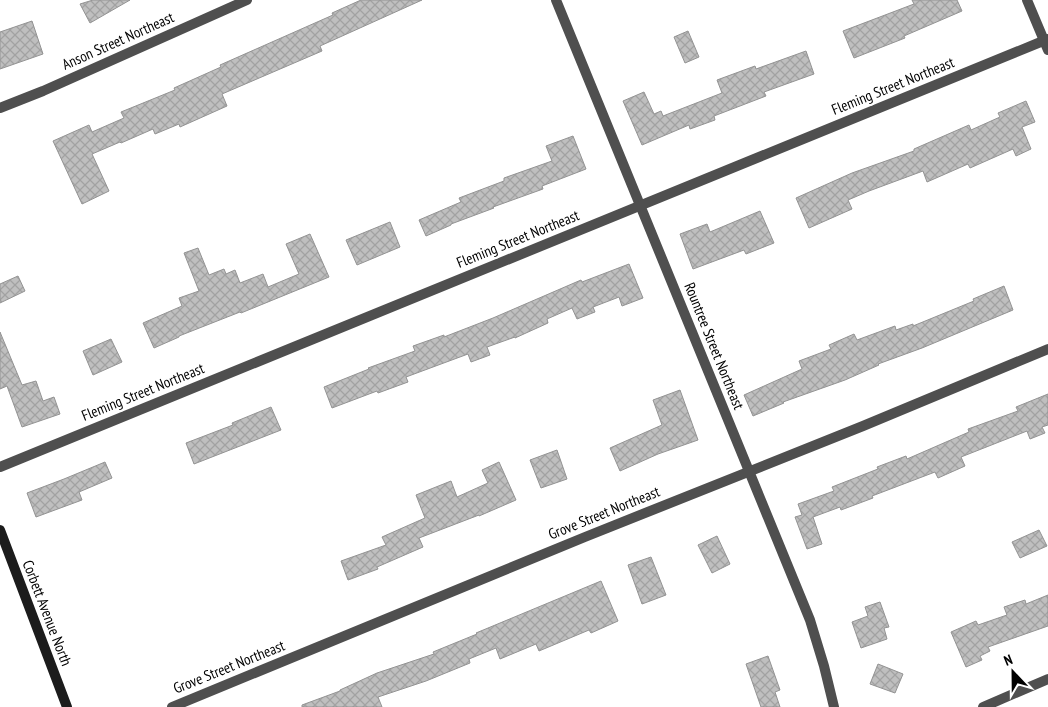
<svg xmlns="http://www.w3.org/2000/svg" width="1048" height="707" viewBox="0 0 1048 707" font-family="'PT Sans Narrow',sans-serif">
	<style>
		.building { fill: url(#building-cross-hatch); stroke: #939393 }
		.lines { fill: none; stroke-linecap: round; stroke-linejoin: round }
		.street { stroke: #4f4f4f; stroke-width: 10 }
		.secondary { stroke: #1c1c1c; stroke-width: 10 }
		.labels { text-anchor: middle; stroke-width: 4; stroke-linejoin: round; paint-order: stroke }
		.street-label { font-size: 15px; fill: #000; stroke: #fff }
	</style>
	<defs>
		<pattern id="building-cross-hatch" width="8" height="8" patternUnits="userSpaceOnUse" patternTransform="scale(1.25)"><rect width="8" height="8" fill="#bfbfbf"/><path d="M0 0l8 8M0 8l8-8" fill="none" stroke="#a2a2a2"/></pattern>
	</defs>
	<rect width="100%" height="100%" fill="#fff"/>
	<!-- building -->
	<g class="building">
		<path d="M93 0H130L90 23 80 4Z"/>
		<path d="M361 0H422L320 46 322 51 222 94 227 106 180 127 179 124 155 134 153 129 121 143 120 142 92 154 109 191 82 204 53 141 89 125 92 132 124 118 121 112 175 90 174 88 221 67 220 65 333 15 332 13Z"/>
		<path d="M912 0H957L962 11 904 36 905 38 854 58 843 31 914 4Z"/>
		<path d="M32 21 43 54 0 69V32Z"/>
		<path d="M688 31 699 57 685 63 674 37Z"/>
		<path d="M806 51 814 74 764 92 766 96 714 116 715 120 690 129 689 125 642 145 623 101 644 92 654 114 661 111 663 116 722 93 717 80 755 66 756 69Z"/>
		<path d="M1026 101 1035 122 1022 127 1031 149 1016 156 1013 149 970 168 968 164 927 182 923 171 869 191 848 200 852 209 809 228 796 198 852 173 914 151V149L969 125 971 130 1000 117 998 113Z"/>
		<path d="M573 136 586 169 542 186 543 189 493 207 494 208 451 224V225L426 236 419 220 461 202 459 198 504 181V178L552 161 546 146Z"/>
		<path d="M760 211 774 243 746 254 744 250 693 269 680 234 707 224 710 232Z"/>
		<path d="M390 222 400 247 357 265 346 240Z"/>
		<path d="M310 234 329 277 241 313 240 312 179 336V337L154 348 143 323 182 306 179 298 199 291 184 253 198 248 209 275 224 269 226 274 235 270 240 283 263 274 268 287 299 274 286 244Z"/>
		<path d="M629 264 643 298 622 306 619 297 593 307 595 312 577 319 572 308 547 319 548 323 515 338V337L487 347 490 355 471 362 468 354 406 377 408 382 378 393 377 391 332 408 324 387 369 369 368 368 415 351 413 346 444 335V337L493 318 581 280 582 282Z"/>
		<path d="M18 276 25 291 0 303V284Z"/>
		<path d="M1004 286 1013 310 922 348 878 364 879 365 845 380 783 402 784 403 753 416 744 395 802 369 799 361 831 349 829 345 854 334 857 340 895 326 896 330 913 324V326L974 301 973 299Z"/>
		<path d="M0 332 22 385 36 381 43 401 54 397 60 414 22 427 7 386 0 389Z"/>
		<path d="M111 339 122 362 93 375 83 351Z"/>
		<path d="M680 390 698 440 658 454 620 471 610 448 662 425 653 400Z"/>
		<path d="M1048 394V425L1042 427 1045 433 1030 439 1027 431 961 457 965 466 938 478 935 472 872 496 873 498 841 510 840 507 813 517 822 544 807 549 795 517 802 515 798 504 834 491 832 487 878 469 877 467 906 456 907 459 969 432 968 429 1018 411 1016 407Z"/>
		<path d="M271 407 281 430 194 464 186 443 233 425 232 423Z"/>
		<path d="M557 450 567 479 541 488 530 460Z"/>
		<path d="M105 462 112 478 79 492 82 500 36 517 27 493 64 479Z"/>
		<path d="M499 462 516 500 479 516V515L419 538 423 547 377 567 378 569 348 580 341 561 386 545 382 537 425 518 416 495 451 481 457 497 488 483 482 470Z"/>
		<path d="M1039 530 1047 546 1020 558 1012 542Z"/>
		<path d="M717 536 730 564 712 573 698 545Z"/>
		<path d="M651 557 666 595 642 604 628 565Z"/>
		<path d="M601 581 618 621 591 633 589 630 539 651 536 644 500 659 496 648 469 659 470 663 426 681 378 697 382 707H302V705L340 691V690L377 673 434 654 433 652 477 634 476 633Z"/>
		<path d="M1048 595V626L988 647 990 651 980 656 982 660 966 667 951 632 976 621 978 625 1007 615 1004 607 1025 600 1026 604Z"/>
		<path d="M880 602 889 627 884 628 887 639 861 648 852 622 868 616 865 607Z"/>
		<path d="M768 656 780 690 775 692 780 707H761L746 664Z"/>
		<path d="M878 664 903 674 895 693 870 684Z"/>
	</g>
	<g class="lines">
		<!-- street -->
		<g class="street">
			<path d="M556 0 810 620 824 666 834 707"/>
			<path d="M1027 0 1048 50"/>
			<path d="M0 108 43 91 247 0"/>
			<path d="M0 467 1048 39"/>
			<path d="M172 707 585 537 863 426 1048 349"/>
			<path d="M983 707 1048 679"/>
		</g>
		<!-- secondary -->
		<path class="secondary" d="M0 530 67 707"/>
	</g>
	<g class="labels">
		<!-- street labels -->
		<g class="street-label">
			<text transform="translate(118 41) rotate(-24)" y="5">Anson Street Northeast</text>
			<text transform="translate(893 86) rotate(-22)" y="5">Fleming Street Northeast</text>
			<text transform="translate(518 239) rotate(-22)" y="5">Fleming Street Northeast</text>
			<text transform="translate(714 346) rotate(68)" y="5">Rountree Street Northeast</text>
			<text transform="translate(143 392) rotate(-22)" y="5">Fleming Street Northeast</text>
			<text transform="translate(604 513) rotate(-22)" y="5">Grove Street Northeast</text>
			<text transform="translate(47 613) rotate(69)" y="5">Corbett Avenue North</text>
			<text transform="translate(229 667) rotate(-22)" y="5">Grove Street Northeast</text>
		</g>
	</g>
	<!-- north arrow -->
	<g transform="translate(1013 672) rotate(338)" stroke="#ffffff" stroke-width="4" paint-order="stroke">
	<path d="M0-4L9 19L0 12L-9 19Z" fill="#000000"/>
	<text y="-8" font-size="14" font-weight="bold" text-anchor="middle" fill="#000000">N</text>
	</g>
</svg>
